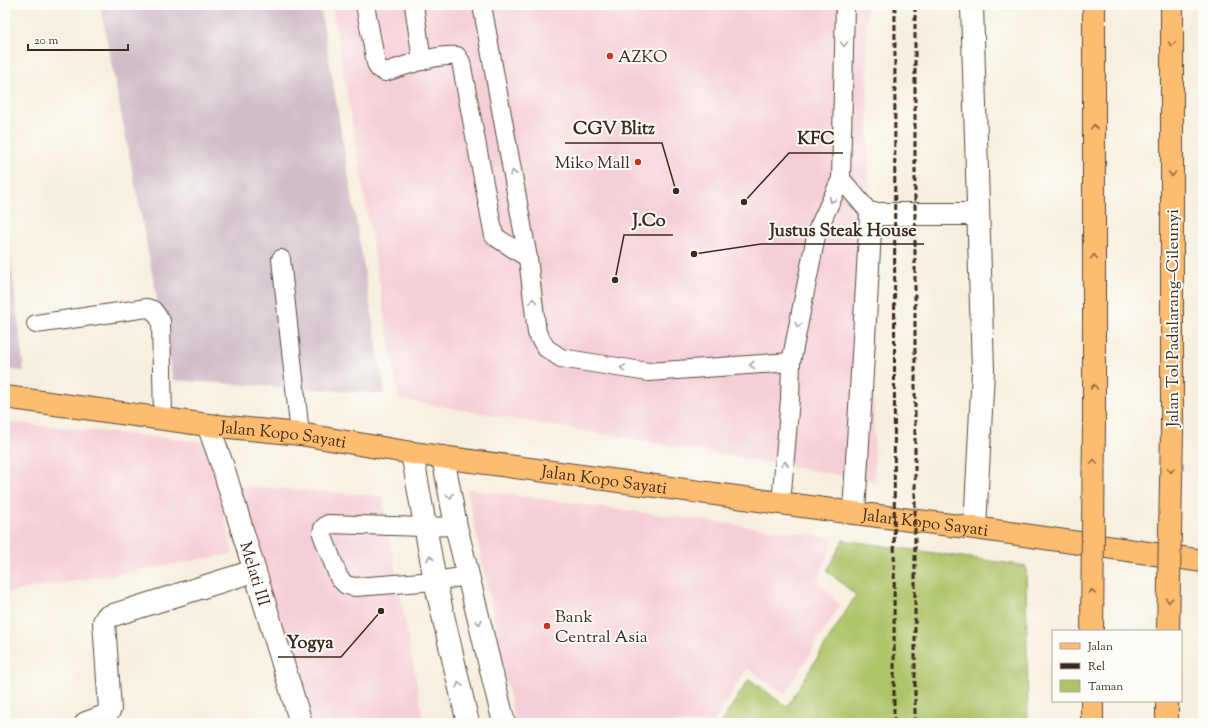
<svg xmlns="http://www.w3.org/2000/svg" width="1208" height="728" viewBox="0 0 1208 728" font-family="'Sorts Mill Goudy',serif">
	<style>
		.built { fill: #f6cfd6 }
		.industrial { fill: #d1bdc9 }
		.green { fill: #adc469; stroke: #747744 }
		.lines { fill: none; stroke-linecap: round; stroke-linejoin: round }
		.service-casing { stroke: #57483b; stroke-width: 20 }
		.minor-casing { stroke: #57483b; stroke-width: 24 }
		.primary-casing { stroke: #57483b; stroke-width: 24 }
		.motorway-casing { stroke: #57483b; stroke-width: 24 }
		.service { stroke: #fff; stroke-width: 18 }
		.minor { stroke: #fff; stroke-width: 22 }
		.primary { stroke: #fdbc70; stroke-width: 22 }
		.motorway { stroke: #fdbc70; stroke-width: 22 }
		.rail { stroke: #3b2a1e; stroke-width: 3; stroke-dasharray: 6 3; stroke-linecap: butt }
		.motorway-bridge-casing { stroke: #57483b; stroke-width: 24; stroke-linecap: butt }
		.motorway-bridge { stroke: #fdbc70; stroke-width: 22 }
		.oneway { stroke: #a79f9a }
		.oneway2 { stroke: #926c43 }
		.poi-dot { fill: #c8321e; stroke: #fdfcf7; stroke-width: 1.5 }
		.labels { text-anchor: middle; stroke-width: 4; stroke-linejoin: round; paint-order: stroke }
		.poi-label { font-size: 17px; fill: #3b2a1e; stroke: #fdfcf7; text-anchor: start }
		.street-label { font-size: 17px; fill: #3b2a1e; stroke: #fdfcf7 }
		.leader { fill: none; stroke: #3b2a1e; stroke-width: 1.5 }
		.callout-dot { fill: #3b2a1e; stroke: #fdfcf7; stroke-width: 1.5 }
		.callout-label { font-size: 18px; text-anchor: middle; font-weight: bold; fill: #3b2a1e; stroke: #fdfcf7; stroke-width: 4; stroke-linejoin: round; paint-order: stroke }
	</style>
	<rect width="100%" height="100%" fill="#fdfcf7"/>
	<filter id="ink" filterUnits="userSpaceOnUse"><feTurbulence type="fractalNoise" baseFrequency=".025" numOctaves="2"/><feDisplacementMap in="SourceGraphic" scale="8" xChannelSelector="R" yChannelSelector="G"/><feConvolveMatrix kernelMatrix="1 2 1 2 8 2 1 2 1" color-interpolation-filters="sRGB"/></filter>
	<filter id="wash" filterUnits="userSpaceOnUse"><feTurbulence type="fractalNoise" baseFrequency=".012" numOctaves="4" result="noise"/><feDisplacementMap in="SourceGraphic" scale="16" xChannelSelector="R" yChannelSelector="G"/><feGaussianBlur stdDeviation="0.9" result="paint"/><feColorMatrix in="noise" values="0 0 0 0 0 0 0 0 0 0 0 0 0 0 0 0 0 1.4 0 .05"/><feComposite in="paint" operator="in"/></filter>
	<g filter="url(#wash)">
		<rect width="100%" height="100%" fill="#f7efde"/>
		<!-- built -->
		<g class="built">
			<path d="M332 5H866L875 481 399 399Z"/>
			<path d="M5 422 208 442 233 554 5 593Z"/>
			<path d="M219 484 382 496 424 723H295Z"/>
			<path d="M467 489 834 538 818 581 840 605 785 694 747 668 713 723H515Z"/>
		</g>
		<!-- industrial -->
		<g class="industrial">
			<path d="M100 5H320L385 394 173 380Z"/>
			<path d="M5 211 24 371 5 369Z"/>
		</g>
		<!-- green -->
		<path class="green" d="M843 540 1026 566 1028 723H721L749 679 787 707 856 595 827 571Z"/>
	</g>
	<g filter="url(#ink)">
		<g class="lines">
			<!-- service casing -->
			<g class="service-casing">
				<g id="service">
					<path d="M365 5 376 63 379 69 385 72C406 66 435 54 457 56L461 62 494 236 528 258"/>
					<path d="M414 5 422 61"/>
					<path d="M482 5 528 258 537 333 546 348 561 358 648 372 791 362"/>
					<path d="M841 179 871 214"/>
					<path d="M281 259 300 434"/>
					<path d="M36 324 147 308 153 310 161 321 163 418"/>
					<path d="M781 503 790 399 791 362 817 231 841 179 845 5"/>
					<path d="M456 526 424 527 328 524 323 528 322 534 339 578 346 585 355 587 435 581 468 576"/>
				</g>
			</g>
			<!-- minor casing -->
			<g class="minor-casing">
				<g id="minor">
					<path d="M972 5 983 371 975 528"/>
					<path id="s1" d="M208 425 223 467 301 723"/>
					<path d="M412 453 435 581 468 723"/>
					<path d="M443 457 456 526 504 723"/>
					<path d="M854 513 871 214H978"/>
					<path d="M86 723 105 716 110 709 104 622 107 617 254 571"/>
				</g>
			</g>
			<!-- primary casing -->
			<g class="primary-casing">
				<g id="primary">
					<path id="s2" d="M5 397 208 425 300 434 412 453 854 513 975 528 1203 561"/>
				</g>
			</g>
			<!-- motorway casing -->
			<g class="motorway-casing">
				<g id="motorway">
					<path d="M1094 5V426"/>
					<path d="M1172 5V431"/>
					<path d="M1092 723V701"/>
					<path d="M1167 723V701"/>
				</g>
			</g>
			<!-- service -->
			<use href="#service" class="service"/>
			<!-- minor -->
			<use href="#minor" class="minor"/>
			<!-- primary -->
			<use href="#primary" class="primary"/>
			<!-- motorway -->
			<use href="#motorway" class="motorway"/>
			<!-- rail -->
			<g class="rail">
				<path d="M894 723 895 5"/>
				<path d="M915 723V5"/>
			</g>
			<!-- motorway-bridge casing -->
			<g class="motorway-bridge-casing">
				<g id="motorway-bridge">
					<path d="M1092 631 1094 426"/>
					<path d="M1168 631 1172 431"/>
				</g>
			</g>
			<!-- motorway-bridge -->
			<use href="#motorway-bridge" class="motorway-bridge"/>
		</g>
		<!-- one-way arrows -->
		<defs><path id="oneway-chevron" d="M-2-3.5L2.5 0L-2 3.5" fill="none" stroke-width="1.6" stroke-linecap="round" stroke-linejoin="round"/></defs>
		<g class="oneway">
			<use href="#oneway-chevron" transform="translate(844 44) rotate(91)"/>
			<use href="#oneway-chevron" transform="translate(513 173) rotate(-100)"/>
			<use href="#oneway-chevron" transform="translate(832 200) rotate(115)"/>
			<use href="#oneway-chevron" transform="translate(533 301) rotate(-97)"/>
			<use href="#oneway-chevron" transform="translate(798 325) rotate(101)"/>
			<use href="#oneway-chevron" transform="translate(752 365) rotate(176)"/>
			<use href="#oneway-chevron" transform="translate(623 368) rotate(-171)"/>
			<use href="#oneway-chevron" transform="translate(785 464) rotate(-85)"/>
			<use href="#oneway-chevron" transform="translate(450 496) rotate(79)"/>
			<use href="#oneway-chevron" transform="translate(430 558) rotate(-101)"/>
			<use href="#oneway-chevron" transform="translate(479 622) rotate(76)"/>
			<use href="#oneway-chevron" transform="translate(459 685) rotate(-103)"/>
		</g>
		<g class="oneway2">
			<use href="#oneway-chevron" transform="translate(1172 44) rotate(90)"/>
			<use href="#oneway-chevron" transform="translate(1094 127) rotate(-90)"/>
			<use href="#oneway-chevron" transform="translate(1172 174) rotate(90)"/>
			<use href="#oneway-chevron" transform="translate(1094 257) rotate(-90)"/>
			<use href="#oneway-chevron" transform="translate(1094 387) rotate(-90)"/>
			<use href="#oneway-chevron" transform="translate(1094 462) rotate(-90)"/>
			<use href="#oneway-chevron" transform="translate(1171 470) rotate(91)"/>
			<use href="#oneway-chevron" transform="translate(1092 592) rotate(-90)"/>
			<use href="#oneway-chevron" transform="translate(1169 600) rotate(91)"/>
		</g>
	</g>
	<!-- markers -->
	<g class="poi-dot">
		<circle cx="610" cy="56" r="4"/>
		<circle cx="638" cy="162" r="4"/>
		<circle cx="547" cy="626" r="4"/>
	</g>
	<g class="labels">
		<!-- poi labels -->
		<g class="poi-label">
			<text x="618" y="62">AZKO</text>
			<text x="630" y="168" text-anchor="end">Miko Mall</text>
			<text x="555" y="622">Bank<tspan x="555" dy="20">Central Asia</tspan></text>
		</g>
		<!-- street labels -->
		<g class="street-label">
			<text transform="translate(1172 318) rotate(-90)" y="6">Jalan Tol Padalarang–Cileunyi</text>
			<text dy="6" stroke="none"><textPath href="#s2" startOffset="281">Jalan Kopo Sayati</textPath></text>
			<text dy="6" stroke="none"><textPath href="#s2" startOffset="605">Jalan Kopo Sayati</textPath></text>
			<text dy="6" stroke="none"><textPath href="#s2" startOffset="929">Jalan Kopo Sayati</textPath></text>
			<text dy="6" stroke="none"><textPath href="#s1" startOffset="156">Melati III</textPath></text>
		</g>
	</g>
	<!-- callouts -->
	<path class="leader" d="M676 191L662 143H565M744 202L789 153H843M615 280L624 235H673M694 254L761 244H924M381 611L341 657H278"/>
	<g class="callout-dot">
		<circle cx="676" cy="191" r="4"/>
		<circle cx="744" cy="202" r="4"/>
		<circle cx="615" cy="280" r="4"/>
		<circle cx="694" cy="254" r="4"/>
		<circle cx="381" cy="611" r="4"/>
	</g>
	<g class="callout-label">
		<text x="614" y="134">CGV Blitz</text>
		<text x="816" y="144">KFC</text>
		<text x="649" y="226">J.Co</text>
		<text x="843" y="236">Justus Steak House</text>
		<text x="310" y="648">Yogya</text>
	</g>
	<!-- margin -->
	<rect width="1208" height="728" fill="none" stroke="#fdfcf7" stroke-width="20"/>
	<!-- legend -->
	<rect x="1052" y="630" width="130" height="72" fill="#fdfcf7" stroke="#afa8a0"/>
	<rect x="1060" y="643" width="20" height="6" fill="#fdbc70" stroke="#afa8a0"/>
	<text x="1088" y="650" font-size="12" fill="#3b2a1e">Jalan</text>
	<rect x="1060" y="663" width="20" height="6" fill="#3b2a1e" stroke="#afa8a0"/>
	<text x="1088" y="670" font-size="12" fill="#3b2a1e">Rel</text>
	<rect x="1060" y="680" width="20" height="12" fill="#adc469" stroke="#afa8a0"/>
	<text x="1088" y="690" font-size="12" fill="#3b2a1e">Taman</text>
	<!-- scale -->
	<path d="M28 44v6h100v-6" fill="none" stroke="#3b2a1e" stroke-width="2"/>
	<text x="34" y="44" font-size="12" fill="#3b2a1e" stroke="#fdfcf7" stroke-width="3" paint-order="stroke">20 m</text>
</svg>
